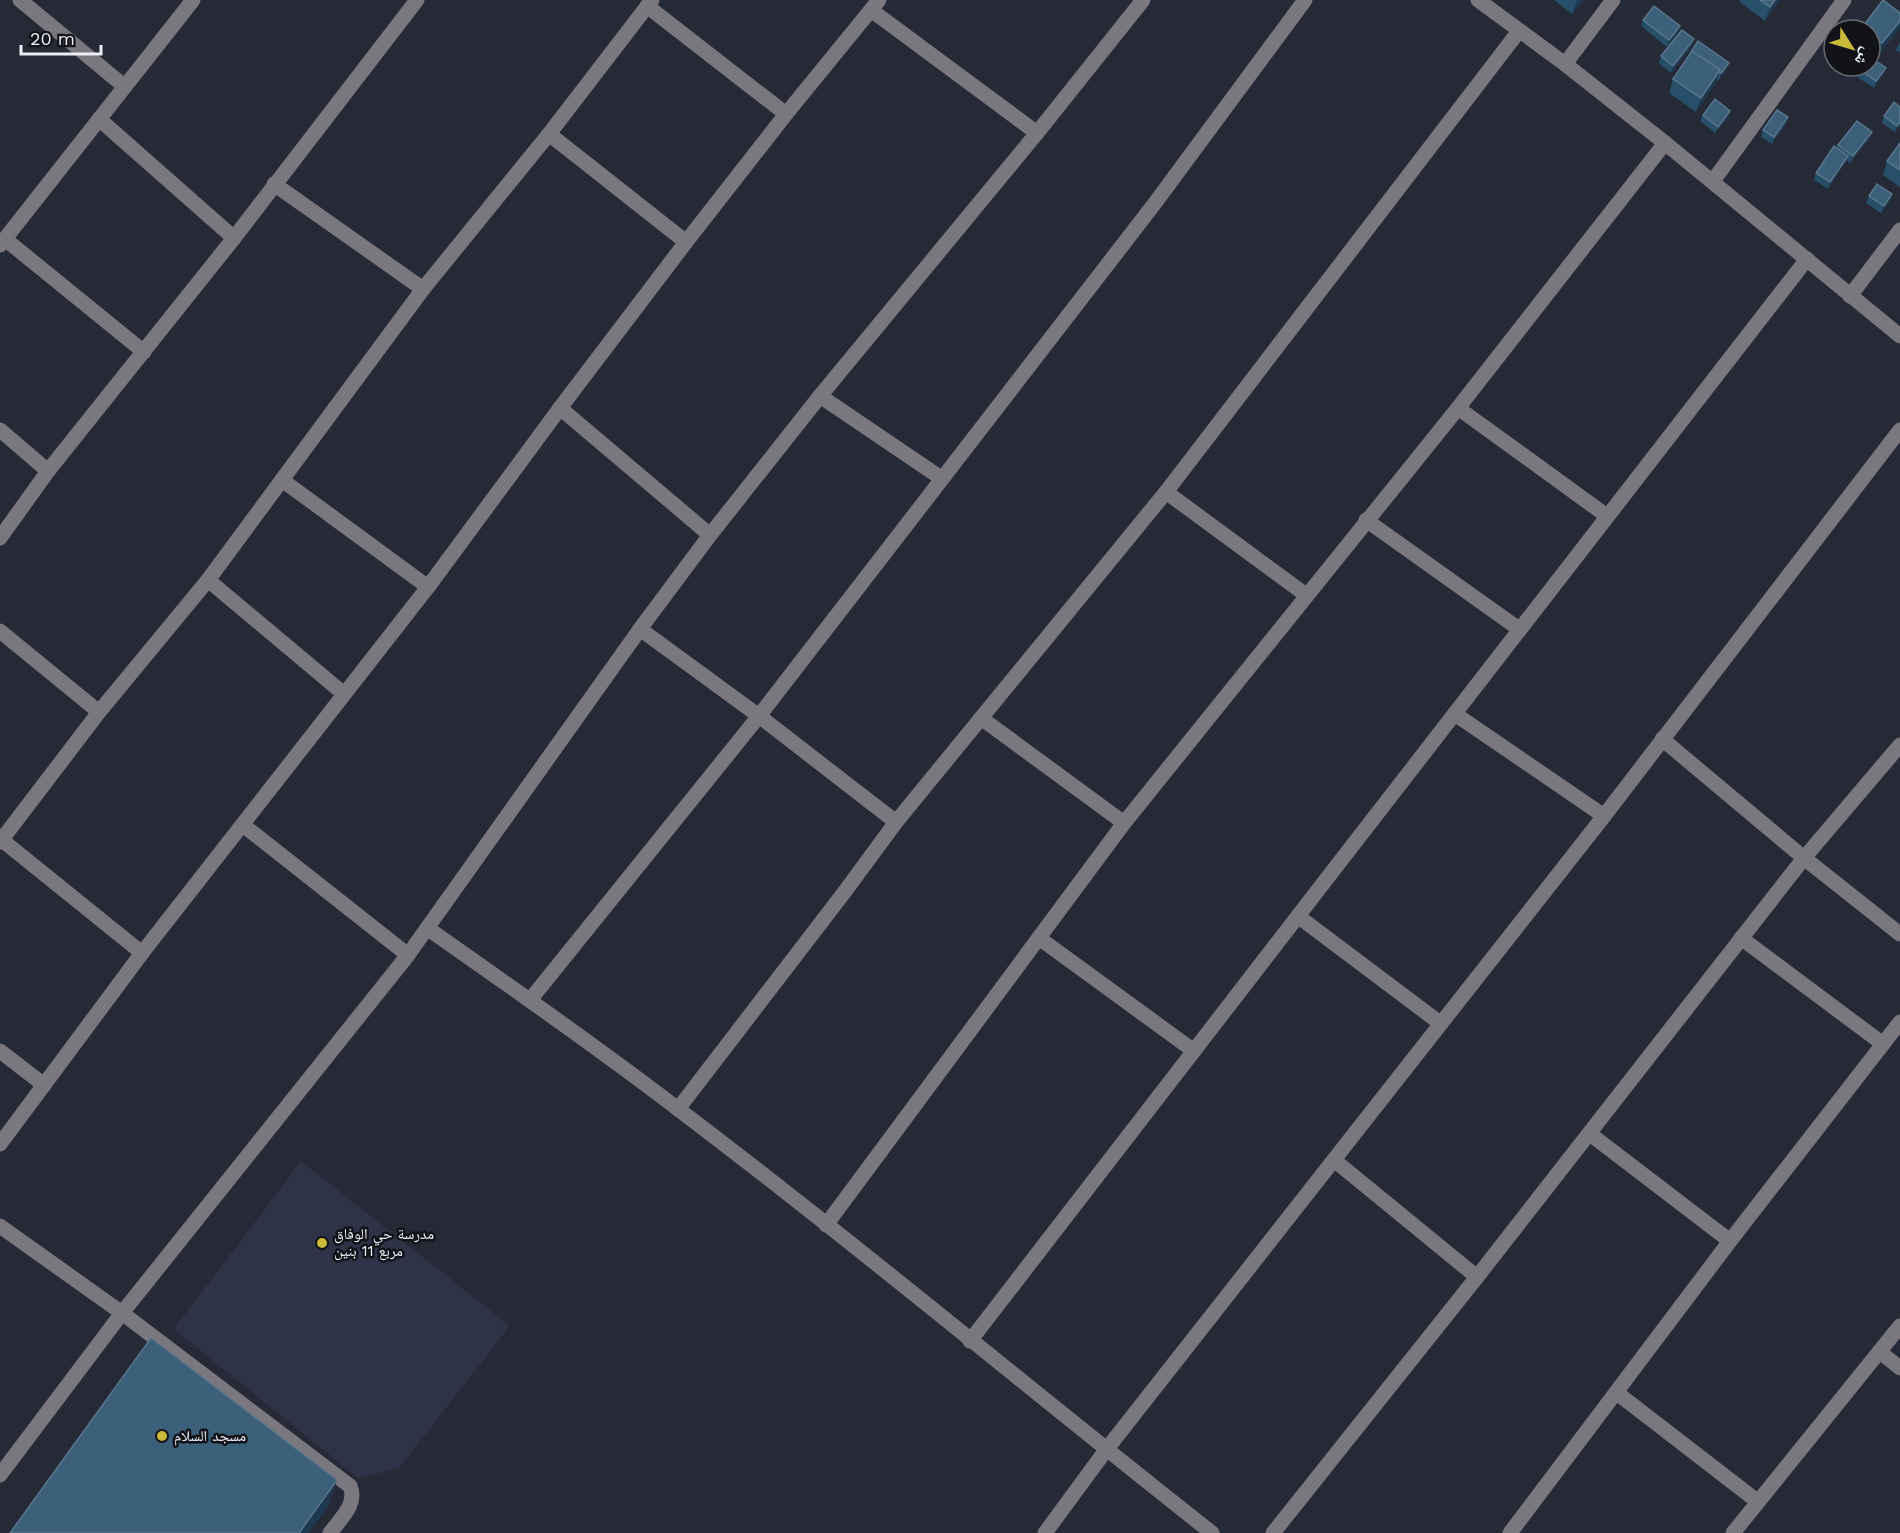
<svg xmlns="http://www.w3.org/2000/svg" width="1900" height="1533" viewBox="0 0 1900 1533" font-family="'Work Sans','Noto Naskh Arabic',sans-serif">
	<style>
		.built { fill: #2f3347 }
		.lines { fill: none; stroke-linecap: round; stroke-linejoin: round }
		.minor { stroke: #7b777e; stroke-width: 15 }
		.wall { fill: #274f6a }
		.shaded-wall { fill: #1e394f }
		.building { fill: #3c6079; stroke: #58768d; stroke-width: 1.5 }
		.poi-dot { fill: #c9ba3a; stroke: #111319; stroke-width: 2 }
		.labels { text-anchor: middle; stroke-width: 5; stroke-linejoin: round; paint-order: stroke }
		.poi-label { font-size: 15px; fill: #eceef7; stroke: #111319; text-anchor: start }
	</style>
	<rect width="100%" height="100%" fill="#262a37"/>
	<!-- built -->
	<path class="built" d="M301 1161 510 1326 399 1468 358 1478 174 1329Z"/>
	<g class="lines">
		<!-- minor -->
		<g class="minor">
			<path d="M20 0 124 86"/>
			<path d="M1478 0 1565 64 1665 143 1900 336"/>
			<path d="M647 6 786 114"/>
			<path d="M871 10 1037 133"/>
			<path d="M1565 64 1613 0"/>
			<path d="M99 119 234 238"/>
			<path d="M549 134 686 242"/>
			<path d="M1713 181 1844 0"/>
			<path d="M274 184 423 289"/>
			<path d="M5 239 144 352"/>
			<path d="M0 245 193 0"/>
			<path d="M1850 296 1900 230"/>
			<path d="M820 396 941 478"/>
			<path d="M560 408 710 535"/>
			<path d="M1458 408 1607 516"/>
			<path d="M0 430 48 471"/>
			<path d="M282 480 428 587"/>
			<path d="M1166 492 1306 595"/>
			<path d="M1366 520 1519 629"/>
			<path d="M0 538 48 471 234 238 417 0"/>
			<path d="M208 580 344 694"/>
			<path d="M640 629 759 716 896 822"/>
			<path d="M0 631 99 712"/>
			<path d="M1455 714 1604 816"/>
			<path d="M981 718 1124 823"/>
			<path d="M1662 739 1804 858 1900 934"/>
			<path d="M243 825 408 955"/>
			<path d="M2 840 142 953"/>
			<path d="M0 842 99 712 208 580 423 289 549 134 652 0"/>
			<path d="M1299 917 1440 1023"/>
			<path d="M427 928C511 987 596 1046 678 1109 859 1246 1033 1392 1212 1533"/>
			<path d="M1039 938 1194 1051"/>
			<path d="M1741 938 1883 1044"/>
			<path d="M530 1000 759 716 1155 203 1305 0"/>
			<path d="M0 1051 44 1085"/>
			<path d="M678 1109 846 890 896 822 1166 492 1519 31"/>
			<path d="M1590 1134 1730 1241"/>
			<path d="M0 1144 142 953 428 587 560 408 686 242 786 114 879 0"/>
			<path d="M1334 1160 1477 1277"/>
			<path d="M826 1225 1124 823 1458 408 1665 143"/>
			<path d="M0 1226 122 1313 350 1486C358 1504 340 1519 330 1533"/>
			<path d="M970 1341C1249 980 1526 619 1807 259"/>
			<path d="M1880 1352 1900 1368"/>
			<path d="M1617 1393 1757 1501"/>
			<path d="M0 1475 122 1313 408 955 640 629 710 535 820 396 1037 133 1143 0"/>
			<path d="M1045 1533 1106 1450 1604 816 1900 430"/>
			<path d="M1273 1533 1477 1277 1804 858 1900 745"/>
			<path d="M1510 1533 1730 1241 1900 1022"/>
			<path d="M1733 1533 1900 1326"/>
		</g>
	</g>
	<!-- wall -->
	<g class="wall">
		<path d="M1554 0H1583L1572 14Z"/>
		<path d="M1740 0H1780L1765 21 1740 2Z"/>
		<path d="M1900 13V26L1899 29 1877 57 1870 51V30H1861L1862 28Z"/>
		<path d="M1643 20 1680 26 1678 33 1667 47 1641 26Z"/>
		<path d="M1900 41V53L1896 50Z"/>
		<path d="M1692 46 1671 73 1659 63 1661 56Z"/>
		<path d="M1691 52 1726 70 1719 80 1717 79 1715 84 1696 112 1669 93 1673 79 1689 56Z"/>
		<path d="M1850 66H1870L1883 74 1874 88 1848 71Z"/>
		<path d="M1900 107V125L1895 132 1882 123 1884 116Z"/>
		<path d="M1730 111 1728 117 1715 133 1700 121 1703 115Z"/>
		<path d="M1786 124 1772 144 1761 137 1763 130Z"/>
		<path d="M1869 139 1850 163 1846 160 1828 189 1814 180 1816 173 1837 148 1838 145Z"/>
		<path d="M1900 143V187L1883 175 1887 161Z"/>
		<path d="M1892 194 1890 201 1881 213 1866 203 1869 196Z"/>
	</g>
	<!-- shaded-wall -->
	<g class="shaded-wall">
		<path d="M1577 0H1583L1572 14 1577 1Z"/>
		<path d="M1775 0H1780L1765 21 1770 7Z"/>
		<path d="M1900 21 1899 29 1877 57 1882 43Z"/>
		<path d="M1680 26 1678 33 1667 47 1669 40Z"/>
		<path d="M1694 39 1692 46 1671 73 1673 66Z"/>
		<path d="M1729 63 1726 70 1719 80 1721 73Z"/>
		<path d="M1886 68 1883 74 1874 88 1876 81Z"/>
		<path d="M1720 70 1715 84 1696 112 1701 98Z"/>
		<path d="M1730 111 1728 117 1715 133 1718 127Z"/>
		<path d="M1788 117 1786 124 1772 144 1774 137Z"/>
		<path d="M1900 122V125L1895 132 1897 126Z"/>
		<path d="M1872 132 1869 139 1850 163 1853 156Z"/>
		<path d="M1848 156 1846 162 1828 189 1830 182Z"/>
		<path d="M1892 194 1890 201 1881 213 1884 206Z"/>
		<path d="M337 1480 328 1507 308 1533H299Z"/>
	</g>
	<!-- building -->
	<g class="building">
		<path d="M1760 0H1775L1770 7Z"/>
		<path d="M1883 0 1900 13V21L1882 43 1870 34V30H1864L1862 28Z"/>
		<path d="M1654 6 1680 26 1669 40 1643 20Z"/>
		<path d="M1682 30 1694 39 1673 66 1661 56Z"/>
		<path d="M1698 41 1729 63 1721 73 1719 72 1720 70 1692 51 1691 52Z"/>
		<path d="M1692 51 1720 70 1701 98 1673 79Z"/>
		<path d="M1870 57 1886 68 1876 81 1854 66H1870Z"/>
		<path d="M1715 99 1730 111 1718 127 1703 115Z"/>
		<path d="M1894 102 1900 107V122L1897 126 1884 116Z"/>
		<path d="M1777 110 1788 117 1774 137 1763 130Z"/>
		<path d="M1857 121 1872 132 1853 156 1838 145Z"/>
		<path d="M1900 143V170L1887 161Z"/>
		<path d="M1834 146 1848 156 1830 182 1816 173Z"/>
		<path d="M1877 184 1892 194 1884 206 1869 196Z"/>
		<path d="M151 1338 337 1480 299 1533H10Z"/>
	</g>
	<!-- markers -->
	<g class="poi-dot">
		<circle cx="322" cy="1243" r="6"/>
		<circle cx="162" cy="1436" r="6"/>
	</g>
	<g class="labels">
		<!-- poi labels -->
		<g class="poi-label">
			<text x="334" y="1239">مدرسة حي الوفاق<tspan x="334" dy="17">مربع 11 بنين</tspan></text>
			<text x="174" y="1441">مسجد السلام</text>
		</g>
	</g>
	<!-- north arrow -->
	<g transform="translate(1852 48) rotate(127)"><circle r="28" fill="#111319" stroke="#696b72" stroke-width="1.5"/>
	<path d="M0-4.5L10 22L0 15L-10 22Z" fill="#c9ba3a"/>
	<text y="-9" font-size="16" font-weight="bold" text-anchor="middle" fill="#eceef7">ش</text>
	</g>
	<!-- scale -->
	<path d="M21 45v9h80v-9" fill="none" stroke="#eceef7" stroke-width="3"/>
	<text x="30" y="45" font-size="18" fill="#eceef7" stroke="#111319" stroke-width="4.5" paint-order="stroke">20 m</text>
</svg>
